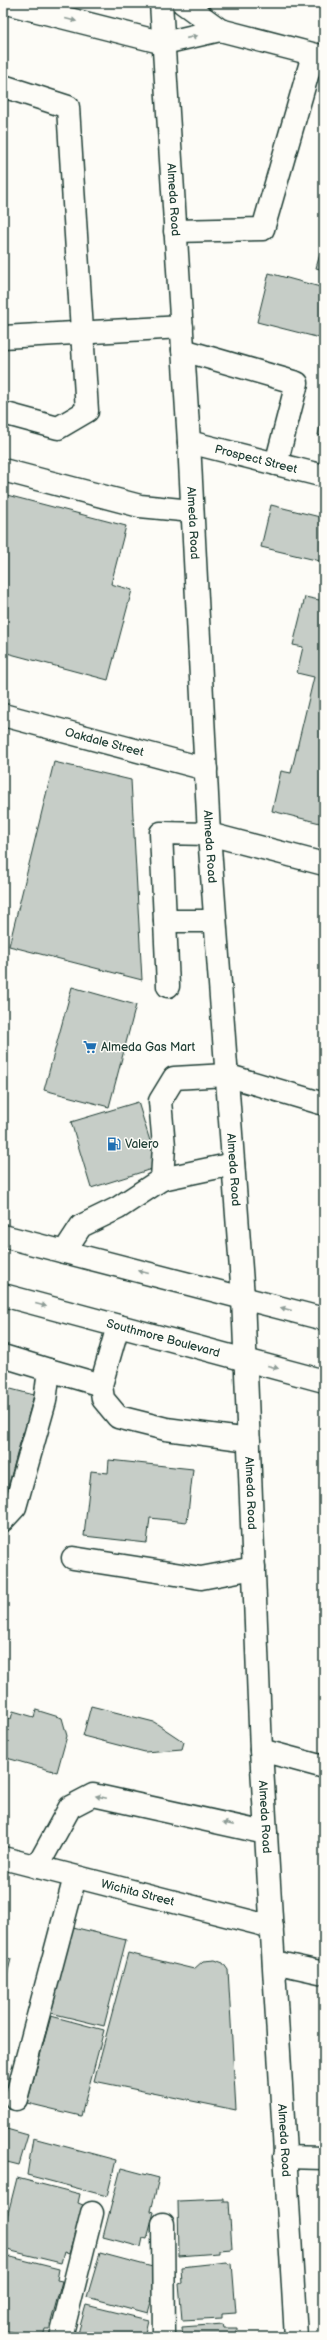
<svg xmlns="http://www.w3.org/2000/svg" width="327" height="2340" viewBox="0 0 327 2340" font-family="'Balsamiq Sans',sans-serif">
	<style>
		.building { fill: #c6cdc7; stroke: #1f3d34 }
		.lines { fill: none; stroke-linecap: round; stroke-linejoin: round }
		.minor-casing { stroke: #1f3d34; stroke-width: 25 }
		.major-casing { stroke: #1f3d34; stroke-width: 25 }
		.minor { stroke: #fdfcf7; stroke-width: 22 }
		.major { stroke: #fdfcf7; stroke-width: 22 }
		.oneway { fill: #8e9c96 }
		.labels { text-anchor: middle; stroke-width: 3; stroke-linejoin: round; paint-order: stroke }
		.street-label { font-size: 12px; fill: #1f3d34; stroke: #fdfcf7 }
		.poi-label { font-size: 12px; fill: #1f3d34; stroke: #fdfcf7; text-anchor: start }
	</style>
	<rect width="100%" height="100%" fill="#fdfcf7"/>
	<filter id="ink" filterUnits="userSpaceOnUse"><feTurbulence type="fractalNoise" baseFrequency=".025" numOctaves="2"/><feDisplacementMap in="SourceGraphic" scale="8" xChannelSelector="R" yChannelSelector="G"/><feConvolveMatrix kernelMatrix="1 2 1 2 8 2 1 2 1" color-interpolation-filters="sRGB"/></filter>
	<g filter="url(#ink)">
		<!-- building -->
		<g class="building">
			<path d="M324 240V270L316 268Z"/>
			<path d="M269 273 324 288V339L257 322Z"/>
			<path d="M324 411V437L318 435Z"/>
			<path d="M3 494 126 526 111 584 132 590 108 680 3 652Z"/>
			<path d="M271 505 324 518V562L261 547Z"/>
			<path d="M305 597 324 601V824L272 811 281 771 291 773 314 677 297 673 303 647 293 645Z"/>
			<path d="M54 762 131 780 142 980 9 946Z"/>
			<path d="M72 987 136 1005 109 1107 44 1090Z"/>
			<path d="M138 1102 158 1167 91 1188 71 1122Z"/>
			<path d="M3 1387 34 1395 28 1417 33 1419 28 1434 23 1432 6 1495 3 1494Z"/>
			<path d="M109 1460 193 1469 187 1522 150 1518 147 1543 84 1536 91 1471 108 1473Z"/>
			<path d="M91 1706 154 1722 184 1742 182 1749 145 1752 83 1736Z"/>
			<path d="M36 1710 62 1718 67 1736 57 1772 3 1757V1717L11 1719 13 1711 34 1717Z"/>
			<path d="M73 1927 126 1940 104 2026 51 2013Z"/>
			<path d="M128 1953 194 1969 203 1961 215 1960 223 1963 228 1970 236 2110 94 2081Z"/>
			<path d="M3 1957 11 1959 3 1991Z"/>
			<path d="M51 2016 104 2030 81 2116 27 2103Z"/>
			<path d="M3 2128 28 2135 19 2165 3 2161Z"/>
			<path d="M33 2138 116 2160 107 2196 27 2175Z"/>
			<path d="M121 2168 159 2178 151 2211 154 2212 147 2239 143 2238 141 2247 103 2237Z"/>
			<path d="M17 2178 80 2194 78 2203 83 2205 69 2254 64 2252 61 2263 3 2249V2233Z"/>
			<path d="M224 2199V2202H229L232 2249 219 2250V2253L179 2256 178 2201Z"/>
			<path d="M100 2253 160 2269 148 2313 87 2297Z"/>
			<path d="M3 2255 59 2269 57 2280 62 2281 49 2329H45L43 2337H33L3 2330Z"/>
			<path d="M227 2262 228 2264 232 2263 236 2313 222 2314V2318L182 2320 179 2284 182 2283 181 2267Z"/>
			<path d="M86 2305 148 2320 144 2337H77Z"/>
			<path d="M223 2324 224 2328H237V2337H183L182 2327Z"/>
		</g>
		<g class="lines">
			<!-- minor casing -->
			<g class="minor-casing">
				<g id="minor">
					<path d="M6 3 164 43 220 30"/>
					<path d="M183 3 220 30 324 57"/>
					<path d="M3 86 68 107 87 411 58 428 3 413"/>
					<path d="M175 231 263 229 313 55"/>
					<path d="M3 337 182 327"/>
					<path d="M183 350 297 383 276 464"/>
					<path id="s1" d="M189 442 324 476"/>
					<path d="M3 470 140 506 192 511"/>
					<path id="s2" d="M3 715 206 769"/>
					<path d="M165 921 168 986"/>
					<path d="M215 921H165L161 833 209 834 324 864"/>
					<path d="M162 1179 233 1164"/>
					<path d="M64 1252 81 1226 118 1208 162 1179 164 1146 160 1101 174 1078 226 1075 324 1104"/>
					<path d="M118 1326 101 1385 103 1399 118 1417 166 1429 249 1440"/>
					<path d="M3 1356 49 1370 45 1401 15 1507 3 1520"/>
					<path d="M49 1370 101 1385"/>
					<path d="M73 1558 201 1578 254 1568"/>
					<path d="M261 1750 324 1767"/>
					<path id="s3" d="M3 1858 272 1927"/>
					<path d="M37 1867 70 1807 93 1795 266 1833"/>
					<path d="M274 1962 324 1973"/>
					<path d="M16 2099 75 1877"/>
					<path d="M284 2157 324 2158"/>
					<path d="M163 2224 164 2337"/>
					<path d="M61 2337 92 2213"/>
				</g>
			</g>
			<!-- major casing -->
			<g class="major-casing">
				<g id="major">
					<path id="s4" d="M161 3 189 442 209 834 243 1297 261 1750 296 2337"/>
					<path d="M3 1236 324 1319"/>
					<path id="s5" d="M3 1295 324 1381"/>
				</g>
			</g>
			<!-- minor -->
			<use href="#minor" class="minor"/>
			<!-- major -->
			<use href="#major" class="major"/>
		</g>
		<!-- one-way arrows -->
		<defs><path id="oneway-solid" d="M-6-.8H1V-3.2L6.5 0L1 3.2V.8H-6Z"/></defs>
		<g class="oneway">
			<use href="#oneway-solid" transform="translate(71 20) rotate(14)"/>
			<use href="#oneway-solid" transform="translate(192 37) rotate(-13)"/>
			<use href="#oneway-solid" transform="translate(143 1272) rotate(-166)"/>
			<use href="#oneway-solid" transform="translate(41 1305) rotate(15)"/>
			<use href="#oneway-solid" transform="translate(286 1309) rotate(-165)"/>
			<use href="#oneway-solid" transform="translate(273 1367) rotate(15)"/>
			<use href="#oneway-solid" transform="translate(101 1797) rotate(-168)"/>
			<use href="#oneway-solid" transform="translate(228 1824) rotate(-168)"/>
		</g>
	</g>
	<!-- icons -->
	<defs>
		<g id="supermarket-bare" transform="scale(1.08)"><path d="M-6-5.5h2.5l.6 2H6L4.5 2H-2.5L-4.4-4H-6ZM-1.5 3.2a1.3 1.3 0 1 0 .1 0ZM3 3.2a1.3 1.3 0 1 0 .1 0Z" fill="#1f6fb2" stroke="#fdfcf7" stroke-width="2.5" paint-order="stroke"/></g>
		<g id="fuel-bare" transform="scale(1.08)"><path d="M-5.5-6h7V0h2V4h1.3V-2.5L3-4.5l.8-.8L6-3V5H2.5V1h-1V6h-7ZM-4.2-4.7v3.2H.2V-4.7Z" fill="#1f6fb2" stroke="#fdfcf7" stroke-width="2.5" paint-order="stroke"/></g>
	</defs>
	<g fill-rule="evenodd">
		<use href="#supermarket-bare" x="90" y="1047"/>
		<use href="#fuel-bare" x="114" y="1144"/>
	</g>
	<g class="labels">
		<!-- street labels -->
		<g class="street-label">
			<text dy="4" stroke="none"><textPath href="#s4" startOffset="197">Almeda Road</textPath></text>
			<text dy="4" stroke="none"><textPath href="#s1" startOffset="69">Prospect Street</textPath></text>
			<text dy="4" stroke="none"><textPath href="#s4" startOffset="521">Almeda Road</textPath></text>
			<text dy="4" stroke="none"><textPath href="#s2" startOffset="105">Oakdale Street</textPath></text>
			<text dy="4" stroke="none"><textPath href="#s4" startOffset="845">Almeda Road</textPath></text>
			<text dy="4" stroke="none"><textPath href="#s4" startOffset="1169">Almeda Road</textPath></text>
			<text dy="4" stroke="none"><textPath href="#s5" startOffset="166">Southmore Boulevard</textPath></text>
			<text dy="4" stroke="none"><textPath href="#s4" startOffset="1493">Almeda Road</textPath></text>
			<text dy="4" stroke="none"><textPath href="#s4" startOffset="1817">Almeda Road</textPath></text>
			<text dy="4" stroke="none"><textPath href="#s3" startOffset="139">Wichita Street</textPath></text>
			<text dy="4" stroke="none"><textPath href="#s4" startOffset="2141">Almeda Road</textPath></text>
		</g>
		<!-- poi labels -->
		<g class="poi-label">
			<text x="101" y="1051">Almeda Gas Mart</text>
			<text x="125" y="1148">Valero</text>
		</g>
	</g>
	<!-- margin -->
	<rect width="327" height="2340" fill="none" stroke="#fdfcf7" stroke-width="16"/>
	<rect x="8" y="8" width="311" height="2324" fill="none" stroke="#1f3d34" stroke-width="1.5" filter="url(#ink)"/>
</svg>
